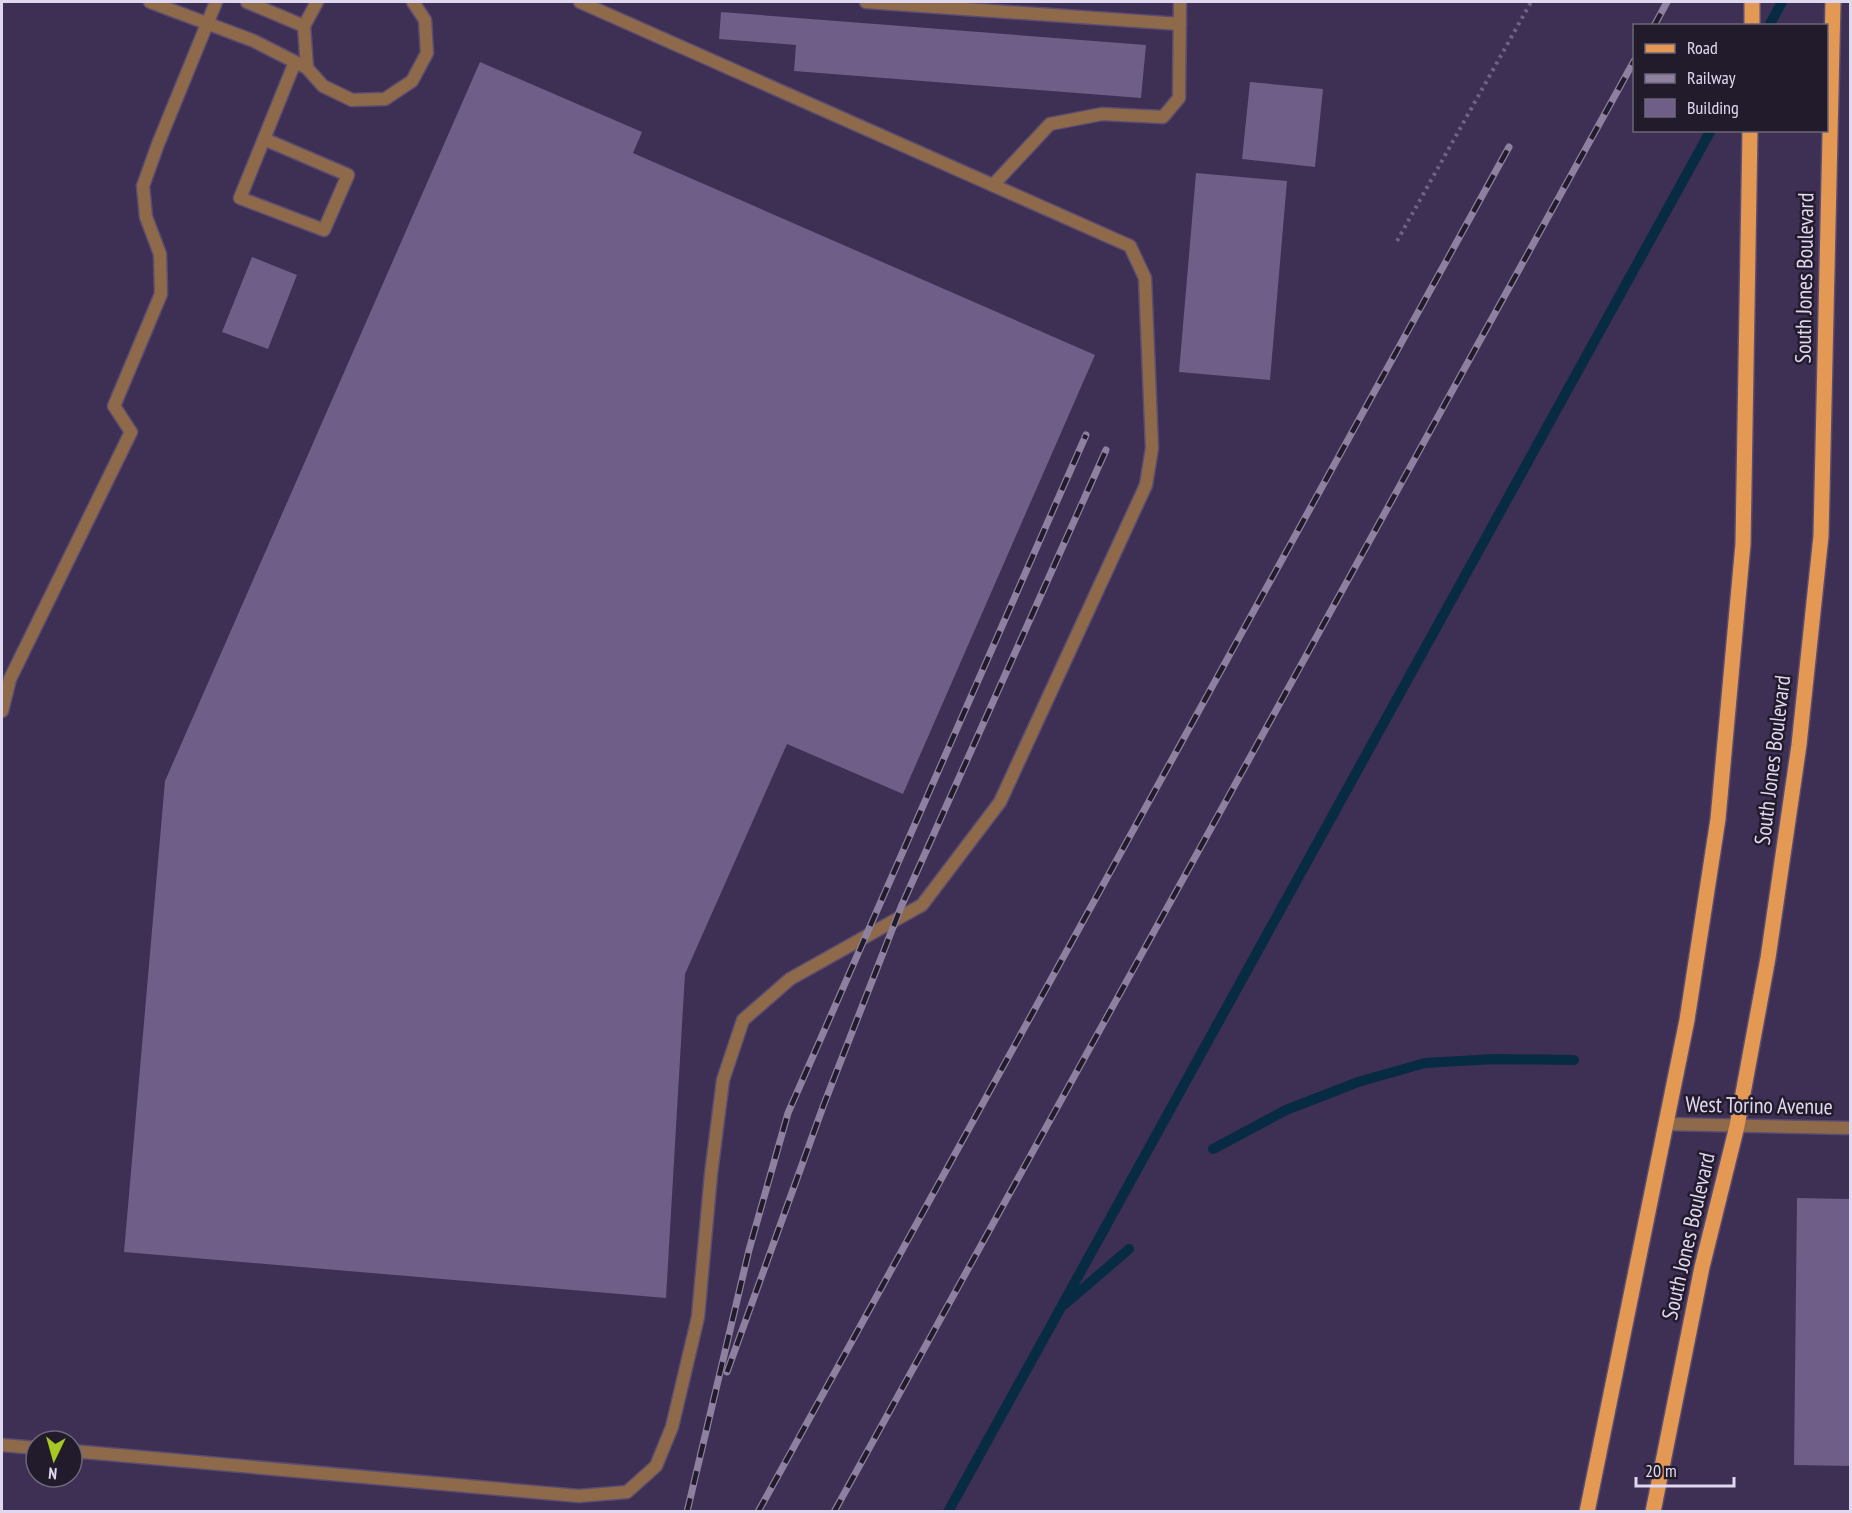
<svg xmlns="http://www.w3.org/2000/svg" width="1852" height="1513" viewBox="0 0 1852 1513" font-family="'PT Sans Narrow',sans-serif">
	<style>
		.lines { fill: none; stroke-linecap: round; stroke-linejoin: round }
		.stream { stroke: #072b42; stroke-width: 10 }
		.building { fill: #6e5e88 }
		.lane-casing { stroke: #5b4d70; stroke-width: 15 }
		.street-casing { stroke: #5b4d70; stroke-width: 15 }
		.primary-casing { stroke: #5b4d70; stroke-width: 18 }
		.path { stroke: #6f6283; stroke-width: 4; stroke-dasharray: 3 4.5; stroke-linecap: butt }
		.lane { stroke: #8e6a4a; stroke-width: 12 }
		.street { stroke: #8e6a4a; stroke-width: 12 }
		.primary { stroke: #e39853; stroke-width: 15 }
		.rail-casing { stroke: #8d819f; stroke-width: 7 }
		.rail { stroke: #221b2c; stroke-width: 4.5; stroke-dasharray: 14; stroke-linecap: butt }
		.labels { text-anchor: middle; stroke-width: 5; stroke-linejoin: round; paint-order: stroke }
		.street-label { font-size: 22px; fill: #e0d8ef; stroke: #221b2c }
	</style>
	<rect width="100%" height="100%" fill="#3e2f54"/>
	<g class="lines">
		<!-- stream -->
		<g class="stream">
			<path d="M1769 26 1782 2"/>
			<path d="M1213 1149 1286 1110 1358 1082 1425 1063 1495 1059 1574 1060"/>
			<path d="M1065 1304 1129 1249"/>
			<path d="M948 1512 1711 130"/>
		</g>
	</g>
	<!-- building -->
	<g class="building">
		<path d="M721 12 1146 45 1141 98 794 71 796 45 719 39Z"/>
		<path d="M480 62 642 132 633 153 1095 355 903 794 787 744 685 974 666 1298 124 1252 165 781Z"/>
		<path d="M1250 82 1323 89 1315 167 1242 159Z"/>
		<path d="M1196 173 1287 181 1270 380 1179 372Z"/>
		<path d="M252 257 297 275 268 349 222 332Z"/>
		<path d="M1797 1198 1850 1199V1466L1794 1465Z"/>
	</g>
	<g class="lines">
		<!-- lane casing -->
		<g class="lane-casing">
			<g id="lane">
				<path d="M150 2 254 41 307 68 323 86 352 100 385 99 412 81 427 53 425 20 413 2"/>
				<path d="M247 2 304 26"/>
				<path d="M866 2 1180 24"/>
				<path d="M307 68 304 26 317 2"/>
				<path d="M264 139 348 175 324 230 240 198 295 62"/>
				<path d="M993 185 1050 124 1102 114 1163 117 1179 98 1180 2"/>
				<path d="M2 711 10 679 131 432 114 406 161 294 160 254 146 217 143 186 158 144 216 2"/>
				<path d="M2 1445 36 1448"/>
				<path d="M72 1451 579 1496 627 1492 656 1466 672 1427 698 1317 711 1174 723 1080 743 1020 790 979 922 905 1000 802 1146 485 1152 448 1145 278 1130 246 580 2"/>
			</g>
		</g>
		<!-- street casing -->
		<g class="street-casing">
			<path id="street" d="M1667 1124 1850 1128"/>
		</g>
		<!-- primary casing -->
		<g class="primary-casing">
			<g id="primary">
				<path d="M1752 26V2"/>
				<path d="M1587 1512 1687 1020 1718 819 1743 544 1750 130"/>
				<path d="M1653 1512 1702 1267 1737 1126 1768 958 1799 745 1821 536 1833 2"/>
			</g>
		</g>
		<!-- path -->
		<path class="path" d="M1397 241 1531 2"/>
		<!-- lane -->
		<use href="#lane" class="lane"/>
		<!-- street -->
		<use href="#street" class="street"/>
		<!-- primary -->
		<use href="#primary" class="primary"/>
		<!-- rail casing -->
		<g class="rail-casing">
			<g id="rail">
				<path d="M1654 26 1667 2"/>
				<path d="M727 1372 824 1104 901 907 1106 450"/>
				<path d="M687 1512 749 1250 788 1113 1086 435"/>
				<path d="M758 1512 1509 147"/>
				<path d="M834 1512 1634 61"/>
			</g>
		</g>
		<!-- rail -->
		<use href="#rail" class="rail"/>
	</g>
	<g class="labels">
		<!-- street labels -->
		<g class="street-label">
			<text transform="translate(1804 278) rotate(-89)" y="8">South Jones Boulevard</text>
			<text transform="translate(1772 760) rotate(-83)" y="8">South Jones Boulevard</text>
			<text transform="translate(1759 1105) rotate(1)" y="8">West Torino Avenue</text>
			<text transform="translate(1688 1236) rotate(-77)" y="8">South Jones Boulevard</text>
		</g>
	</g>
	<!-- border -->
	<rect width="1852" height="1513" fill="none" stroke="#e0d8ef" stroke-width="6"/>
	<!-- legend -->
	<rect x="1633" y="24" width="195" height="108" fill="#221b2c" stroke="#6e677a" stroke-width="1.5"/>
	<rect x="1645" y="44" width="30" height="9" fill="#e39853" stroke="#6e677a" stroke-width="1.5"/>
	<text x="1687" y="54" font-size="18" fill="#e0d8ef">Road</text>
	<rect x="1645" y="74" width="30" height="9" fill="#8d819f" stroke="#6e677a" stroke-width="1.5"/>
	<text x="1687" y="84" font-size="18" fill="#e0d8ef">Railway</text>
	<rect x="1645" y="99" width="30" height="18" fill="#6e5e88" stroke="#6e677a" stroke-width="1.5"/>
	<text x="1687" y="114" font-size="18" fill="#e0d8ef">Building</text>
	<!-- north arrow -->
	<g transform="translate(54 1459) rotate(185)"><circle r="28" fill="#221b2c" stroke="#6e677a" stroke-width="1.5"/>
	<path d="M0-4.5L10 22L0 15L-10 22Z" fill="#a6c821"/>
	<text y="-9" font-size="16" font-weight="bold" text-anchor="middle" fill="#e0d8ef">N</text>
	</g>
	<!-- scale -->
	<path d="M1636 1477v9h98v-9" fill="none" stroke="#e0d8ef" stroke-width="3"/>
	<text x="1645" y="1477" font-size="18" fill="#e0d8ef" stroke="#221b2c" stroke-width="4.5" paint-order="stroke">20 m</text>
</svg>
